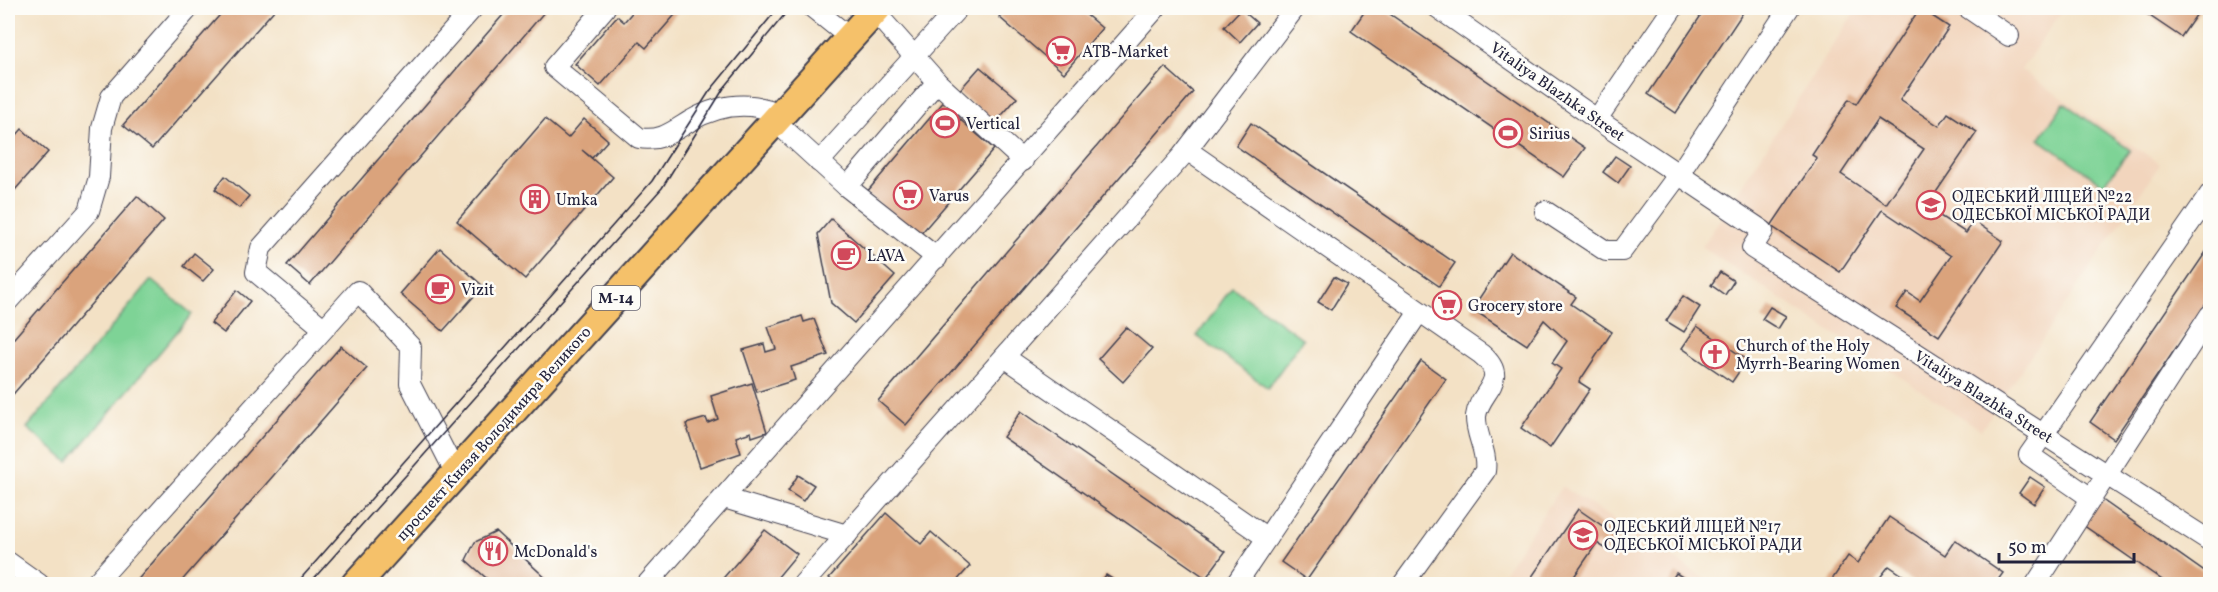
<svg xmlns="http://www.w3.org/2000/svg" width="2218" height="592" viewBox="0 0 2218 592" font-family="Vollkorn,serif">
	<style>
		.built { fill: #f2d5bd }
		.green { fill: #7ed396; stroke: #507a68; stroke-width: 1.5 }
		.building { fill: #daa37c; fill-rule: evenodd }
		.lines { fill: none; stroke-linecap: round; stroke-linejoin: round }
		.minor-casing { stroke: #413f50; stroke-width: 22 }
		.highway-casing { stroke: #413f50; stroke-width: 32 }
		.minor { stroke: #fff; stroke-width: 20 }
		.highway { stroke: #f5c16b; stroke-width: 28 }
		.tram { stroke: #22223b; stroke-width: 1.5 }
		.labels { text-anchor: middle; stroke-width: 5; stroke-linejoin: round; paint-order: stroke }
		.shield { fill: #fdfcf7; stroke: #646373; stroke-width: 1.5 }
		.shield-label { font-size: 15px; font-weight: bold; fill: #22223b }
		.poi-label { font-size: 16px; fill: #22223b; stroke: #fdfcf7; text-anchor: start }
		.street-label { font-size: 16px; fill: #22223b; stroke: #fdfcf7 }
	</style>
	<rect width="100%" height="100%" fill="#fdfcf7"/>
	<filter id="ink" filterUnits="userSpaceOnUse"><feTurbulence type="fractalNoise" baseFrequency=".0167" numOctaves="2"/><feDisplacementMap in="SourceGraphic" scale="12" xChannelSelector="R" yChannelSelector="G"/><feConvolveMatrix kernelMatrix="1 2 1 2 8 2 1 2 1" color-interpolation-filters="sRGB"/></filter>
	<filter id="wash" filterUnits="userSpaceOnUse"><feTurbulence type="fractalNoise" baseFrequency=".008" numOctaves="4" result="noise"/><feDisplacementMap in="SourceGraphic" scale="24" xChannelSelector="R" yChannelSelector="G"/><feGaussianBlur stdDeviation="1.35" result="paint"/><feColorMatrix in="noise" values="0 0 0 0 0 0 0 0 0 0 0 0 0 0 0 0 0 1.4 0 .05"/><feComposite in="paint" operator="in"/></filter>
	<g filter="url(#wash)">
		<rect width="100%" height="100%" fill="#f3e1c5"/>
		<!-- built -->
		<g class="built">
			<path d="M1857 8H2064L2021 70 2160 164 1981 430 1702 247Z"/>
			<path d="M1562 486 1713 584H1496Z"/>
		</g>
		<!-- green -->
		<g class="green">
			<path d="M2064 103 2130 150 2104 185 2039 139Z"/>
			<path d="M151 280 192 314 68 462 27 428Z"/>
			<path d="M1232 287 1303 339 1268 388 1197 336Z"/>
		</g>
		<g id="blocks">
			<!-- building -->
			<g class="building">
				<path d="M226 8H276L152 149 123 125Z"/>
				<path d="M509 8H543L546 10 310 285 287 265Z"/>
				<path d="M636 8H681L646 48 639 42 600 86 575 64 617 16 624 22Z"/>
				<path d="M1007 8H1078L1102 28 1064 73 999 17Z"/>
				<path d="M1367 8H1381L1585 148 1564 177 1351 31Z"/>
				<path d="M1706 8H1746L1676 113 1648 94Z"/>
				<path d="M1920 8 1949 27 1900 100 1939 126 1948 113 1977 132 1926 207 1966 233 1974 221 2003 241 1939 336 1896 308 1907 292 1920 301 1951 256 1882 210 1840 272 1771 226 1817 158 1812 155 1849 99 1856 104ZM1878 119 1924 149 1886 204 1841 174Z"/>
				<path d="M2138 8H2210V14L2201 8 2181 37Z"/>
				<path d="M1241 9 1257 23 1240 42 1224 27Z"/>
				<path d="M980 67 1017 98 995 123 958 92Z"/>
				<path d="M1165 67 1193 92 906 425 878 401Z"/>
				<path d="M946 99 961 112 957 117 994 149 918 237 866 193Z"/>
				<path d="M545 119 568 138 584 119 608 140 592 158 582 150 613 177 525 279 457 221Z"/>
				<path d="M1251 123 1455 263 1439 286 1236 146Z"/>
				<path d="M22 129 48 152 8 198V145Z"/>
				<path d="M1615 156 1630 166 1618 183 1603 172Z"/>
				<path d="M225 176 249 196 239 208 215 189Z"/>
				<path d="M137 196 164 220 8 400V345Z"/>
				<path d="M831 219 895 276 854 323 831 303 818 234Z"/>
				<path d="M2210 246V298L2114 439 2090 422Z"/>
				<path d="M440 248 483 286 443 331 400 294Z"/>
				<path d="M1510 252 1576 297 1571 304 1612 332 1579 382 1590 389 1550 448 1521 428 1561 369 1552 363 1567 341 1544 320 1527 345 1472 309Z"/>
				<path d="M194 253 214 269 203 281 184 266Z"/>
				<path d="M1720 272 1734 281 1725 295 1711 285Z"/>
				<path d="M1334 277 1347 284 1331 310 1318 302Z"/>
				<path d="M237 290 250 301 224 333 211 323Z"/>
				<path d="M1444 293 1459 303 1450 317 1435 306Z"/>
				<path d="M1683 296 1700 307 1684 332 1666 321Z"/>
				<path d="M1770 307 1786 316 1778 329 1762 319Z"/>
				<path d="M802 316 804 322 814 319 828 355 791 367 795 380 757 392 743 350 764 344 766 352 776 349 768 327Z"/>
				<path d="M1697 326 1747 360 1732 382 1682 348Z"/>
				<path d="M1126 327 1152 349 1123 382 1098 359Z"/>
				<path d="M341 346 367 368 179 584H134Z"/>
				<path d="M1421 361 1446 379 1307 580 1281 562Z"/>
				<path d="M752 383 767 432 752 437 751 432 736 437 741 453 700 467 686 424 706 418 708 423 718 419 711 396Z"/>
				<path d="M1021 411 1225 552 1206 578 1003 437Z"/>
				<path d="M798 475 814 485 803 501 788 491Z"/>
				<path d="M2030 477 2045 487 2034 504 2019 493Z"/>
				<path d="M2101 499 2210 576V584H2168L2083 525Z"/>
				<path d="M1578 509 1620 538 1611 552 1597 543 1569 584H1527Z"/>
				<path d="M886 513 921 544 931 532 970 566 954 584H836L829 578Z"/>
				<path d="M1889 517 1945 555 1955 540 2003 573 1995 584H1916L1889 566 1875 584H1829L1848 556 1858 563Z"/>
				<path d="M765 530 797 554 772 584H718Z"/>
				<path d="M496 532 552 584H493L466 560 475 542Z"/>
				<path d="M1676 573 1693 584H1669Z"/>
				<path d="M1106 575 1120 584H1099Z"/>
			</g>
		</g>
	</g>
	<g filter="url(#ink)">
		<use href="#blocks" fill-opacity="0" stroke="#413f50" stroke-width="1.5"/>
		<g class="lines">
			<!-- minor casing -->
			<g class="minor-casing">
				<g id="minor">
					<path d="M605 8 554 67 639 138C660 142 672 132 690 121 720 104 751 100 782 115"/>
					<path d="M813 8 849 37"/>
					<path d="M1438 8 1605 125 1763 231 1752 248 2210 541"/>
					<path d="M1968 8 2009 36"/>
					<path d="M874 11 937 82 1023 161"/>
					<path d="M1597 119 1673 8"/>
					<path d="M776 122 847 187 937 258"/>
					<path d="M1187 150 1481 354C1512 380 1479 391 1476 416 1475 435 1488 451 1485 471L1403 584"/>
					<path d="M819 162 958 8"/>
					<path d="M847 187 937 82"/>
					<path d="M1545 211 1606 251H1622L1679 174 1789 8"/>
					<path d="M8 301 89 211 99 177 102 128 111 97 189 8"/>
					<path d="M323 328 256 272 261 248 473 8"/>
					<path d="M1006 358 1267 538"/>
					<path d="M724 498 847 535"/>
					<path d="M2091 498 2029 455 2210 194"/>
					<path d="M8 562 39 584"/>
					<path d="M95 584 358 291 411 347 410 384 456 474"/>
					<path d="M647 584 1156 8"/>
					<path d="M803 584 1182 156 1295 8"/>
					<path d="M1236 584 1419 312"/>
					<path d="M2036 584 2210 315"/>
				</g>
			</g>
			<!-- highway casing -->
			<g class="highway-casing">
				<path id="highway" d="M356 584 877 8"/>
			</g>
			<!-- minor -->
			<use href="#minor" class="minor"/>
			<!-- highway -->
			<use href="#highway" class="highway"/>
			<!-- tram -->
			<g class="tram">
				<path d="M296 584 652 181 709 92 778 8"/>
				<path d="M309 584 662 188 724 88 790 8"/>
			</g>
		</g>
	</g>
	<!-- icons -->
	<defs>
		<g id="supermarket-ring" transform="scale(1.5)"><circle r="9.5" fill="#fdfcf7" stroke="#d1495b" stroke-width="1.5"/><path d="M-6-5.5h2.5l.6 2H6L4.5 2H-2.5L-4.4-4H-6ZM-1.5 3.2a1.3 1.3 0 1 0 .1 0ZM3 3.2a1.3 1.3 0 1 0 .1 0Z" fill="#d1495b"/></g>
		<g id="stadium-ring" transform="scale(1.5)"><circle r="9.5" fill="#fdfcf7" stroke="#d1495b" stroke-width="1.5"/><path d="M0-5a6.5 5 0 1 0 0 10a6.5 5 0 1 0 0-10ZM-3.5-1.8h7v3.6h-7Z" fill="#d1495b"/></g>
		<g id="building-ring" transform="scale(1.5)"><circle r="9.5" fill="#fdfcf7" stroke="#d1495b" stroke-width="1.5"/><path d="M-4-6H4V6H1V3H-1V6H-4ZM-2.5-4.3h1.7v1.8h-1.7ZM.8-4.3h1.7v1.8H.8ZM-2.5-1h1.7V.8h-1.7ZM.8-1h1.7V.8H.8Z" fill="#d1495b"/></g>
		<g id="school-ring" transform="scale(1.5)"><circle r="9.5" fill="#fdfcf7" stroke="#d1495b" stroke-width="1.5"/><path d="M0-5L7-2L0 1L-7-2ZM-4 1L0 2.5L4 1V4Q0 6-4 4Z" fill="#d1495b"/></g>
		<g id="cafe-ring" transform="scale(1.5)"><circle r="9.5" fill="#fdfcf7" stroke="#d1495b" stroke-width="1.5"/><path d="M-5.5-4.5H6V0H3Q3 3.5 0 3.5H-2.5Q-5.5 3.5-5.5 0ZM3-3.2v2h1.7v-2ZM-6 4.5H4V6H-6Z" fill="#d1495b"/></g>
		<g id="church-ring" transform="scale(1.5)"><circle r="9.5" fill="#fdfcf7" stroke="#d1495b" stroke-width="1.5"/><path d="M-1.2-6h2.4v3.5h3.3v2.4h-3.3V6h-2.4V-.1h-3.3v-2.4h3.3Z" fill="#d1495b"/></g>
		<g id="restaurant-ring" transform="scale(1.5)"><circle r="9.5" fill="#fdfcf7" stroke="#d1495b" stroke-width="1.5"/><path d="M-5-6h1v4h1v-4h1v4h1v-4h1v5L-1.5 .5V6h-2V.5L-5-1ZM5-6V6H3V1.5H1.5Q1.5-4 5-6Z" fill="#d1495b"/></g>
	</defs>
	<g fill-rule="evenodd">
		<use href="#supermarket-ring" x="1061" y="51"/>
		<use href="#stadium-ring" x="945" y="123"/>
		<use href="#stadium-ring" x="1508" y="133"/>
		<use href="#supermarket-ring" x="908" y="195"/>
		<use href="#building-ring" x="535" y="199"/>
		<use href="#school-ring" x="1931" y="205"/>
		<use href="#cafe-ring" x="846" y="255"/>
		<use href="#cafe-ring" x="440" y="289"/>
		<use href="#supermarket-ring" x="1447" y="305"/>
		<use href="#church-ring" x="1715" y="354"/>
		<use href="#school-ring" x="1583" y="535"/>
		<use href="#restaurant-ring" x="493" y="551"/>
	</g>
	<g class="labels">
		<!-- shield labels -->
		<rect class="shield" x="592" y="286" width="48" height="24" rx="4.5"/>
		<g class="shield-label">
			<text x="616" y="303">М-14</text>
		</g>
		<!-- poi labels -->
		<g class="poi-label">
			<text x="1082" y="57">ATB-Market</text>
			<text x="966" y="129">Vertical</text>
			<text x="1529" y="139">Sirius</text>
			<text x="929" y="201">Varus</text>
			<text x="1952" y="202">ОДЕСЬКИЙ ЛІЦЕЙ №22<tspan x="1952" dy="18">ОДЕСЬКОЇ МІСЬКОЇ РАДИ</tspan></text>
			<text x="556" y="205">Umka</text>
			<text x="867" y="261">LAVA</text>
			<text x="461" y="295">Vizit</text>
			<text x="1468" y="311">Grocery store</text>
			<text x="1736" y="351">Church of the Holy<tspan x="1736" dy="18">Myrrh-Bearing Women</tspan></text>
			<text x="1604" y="532">ОДЕСЬКИЙ ЛІЦЕЙ №17<tspan x="1604" dy="18">ОДЕСЬКОЇ МІСЬКОЇ РАДИ</tspan></text>
			<text x="514" y="557">McDonald's</text>
		</g>
		<!-- street labels -->
		<g class="street-label">
			<text transform="translate(1558 91) rotate(35)" y="6">Vitaliya Blazhka Street</text>
			<text transform="translate(1984 396) rotate(32)" y="6">Vitaliya Blazhka Street</text>
			<text transform="translate(493 433) rotate(-48)" y="6">проспект Князя Володимира Великого</text>
		</g>
	</g>
	<!-- margin -->
	<rect width="2218" height="592" fill="none" stroke="#fdfcf7" stroke-width="30"/>
	<!-- scale -->
	<path d="M1999 553v9h135v-9" fill="none" stroke="#22223b" stroke-width="3"/>
	<text x="2008" y="553" font-size="18" fill="#22223b" stroke="#fdfcf7" stroke-width="4.5" paint-order="stroke">50 m</text>
</svg>
